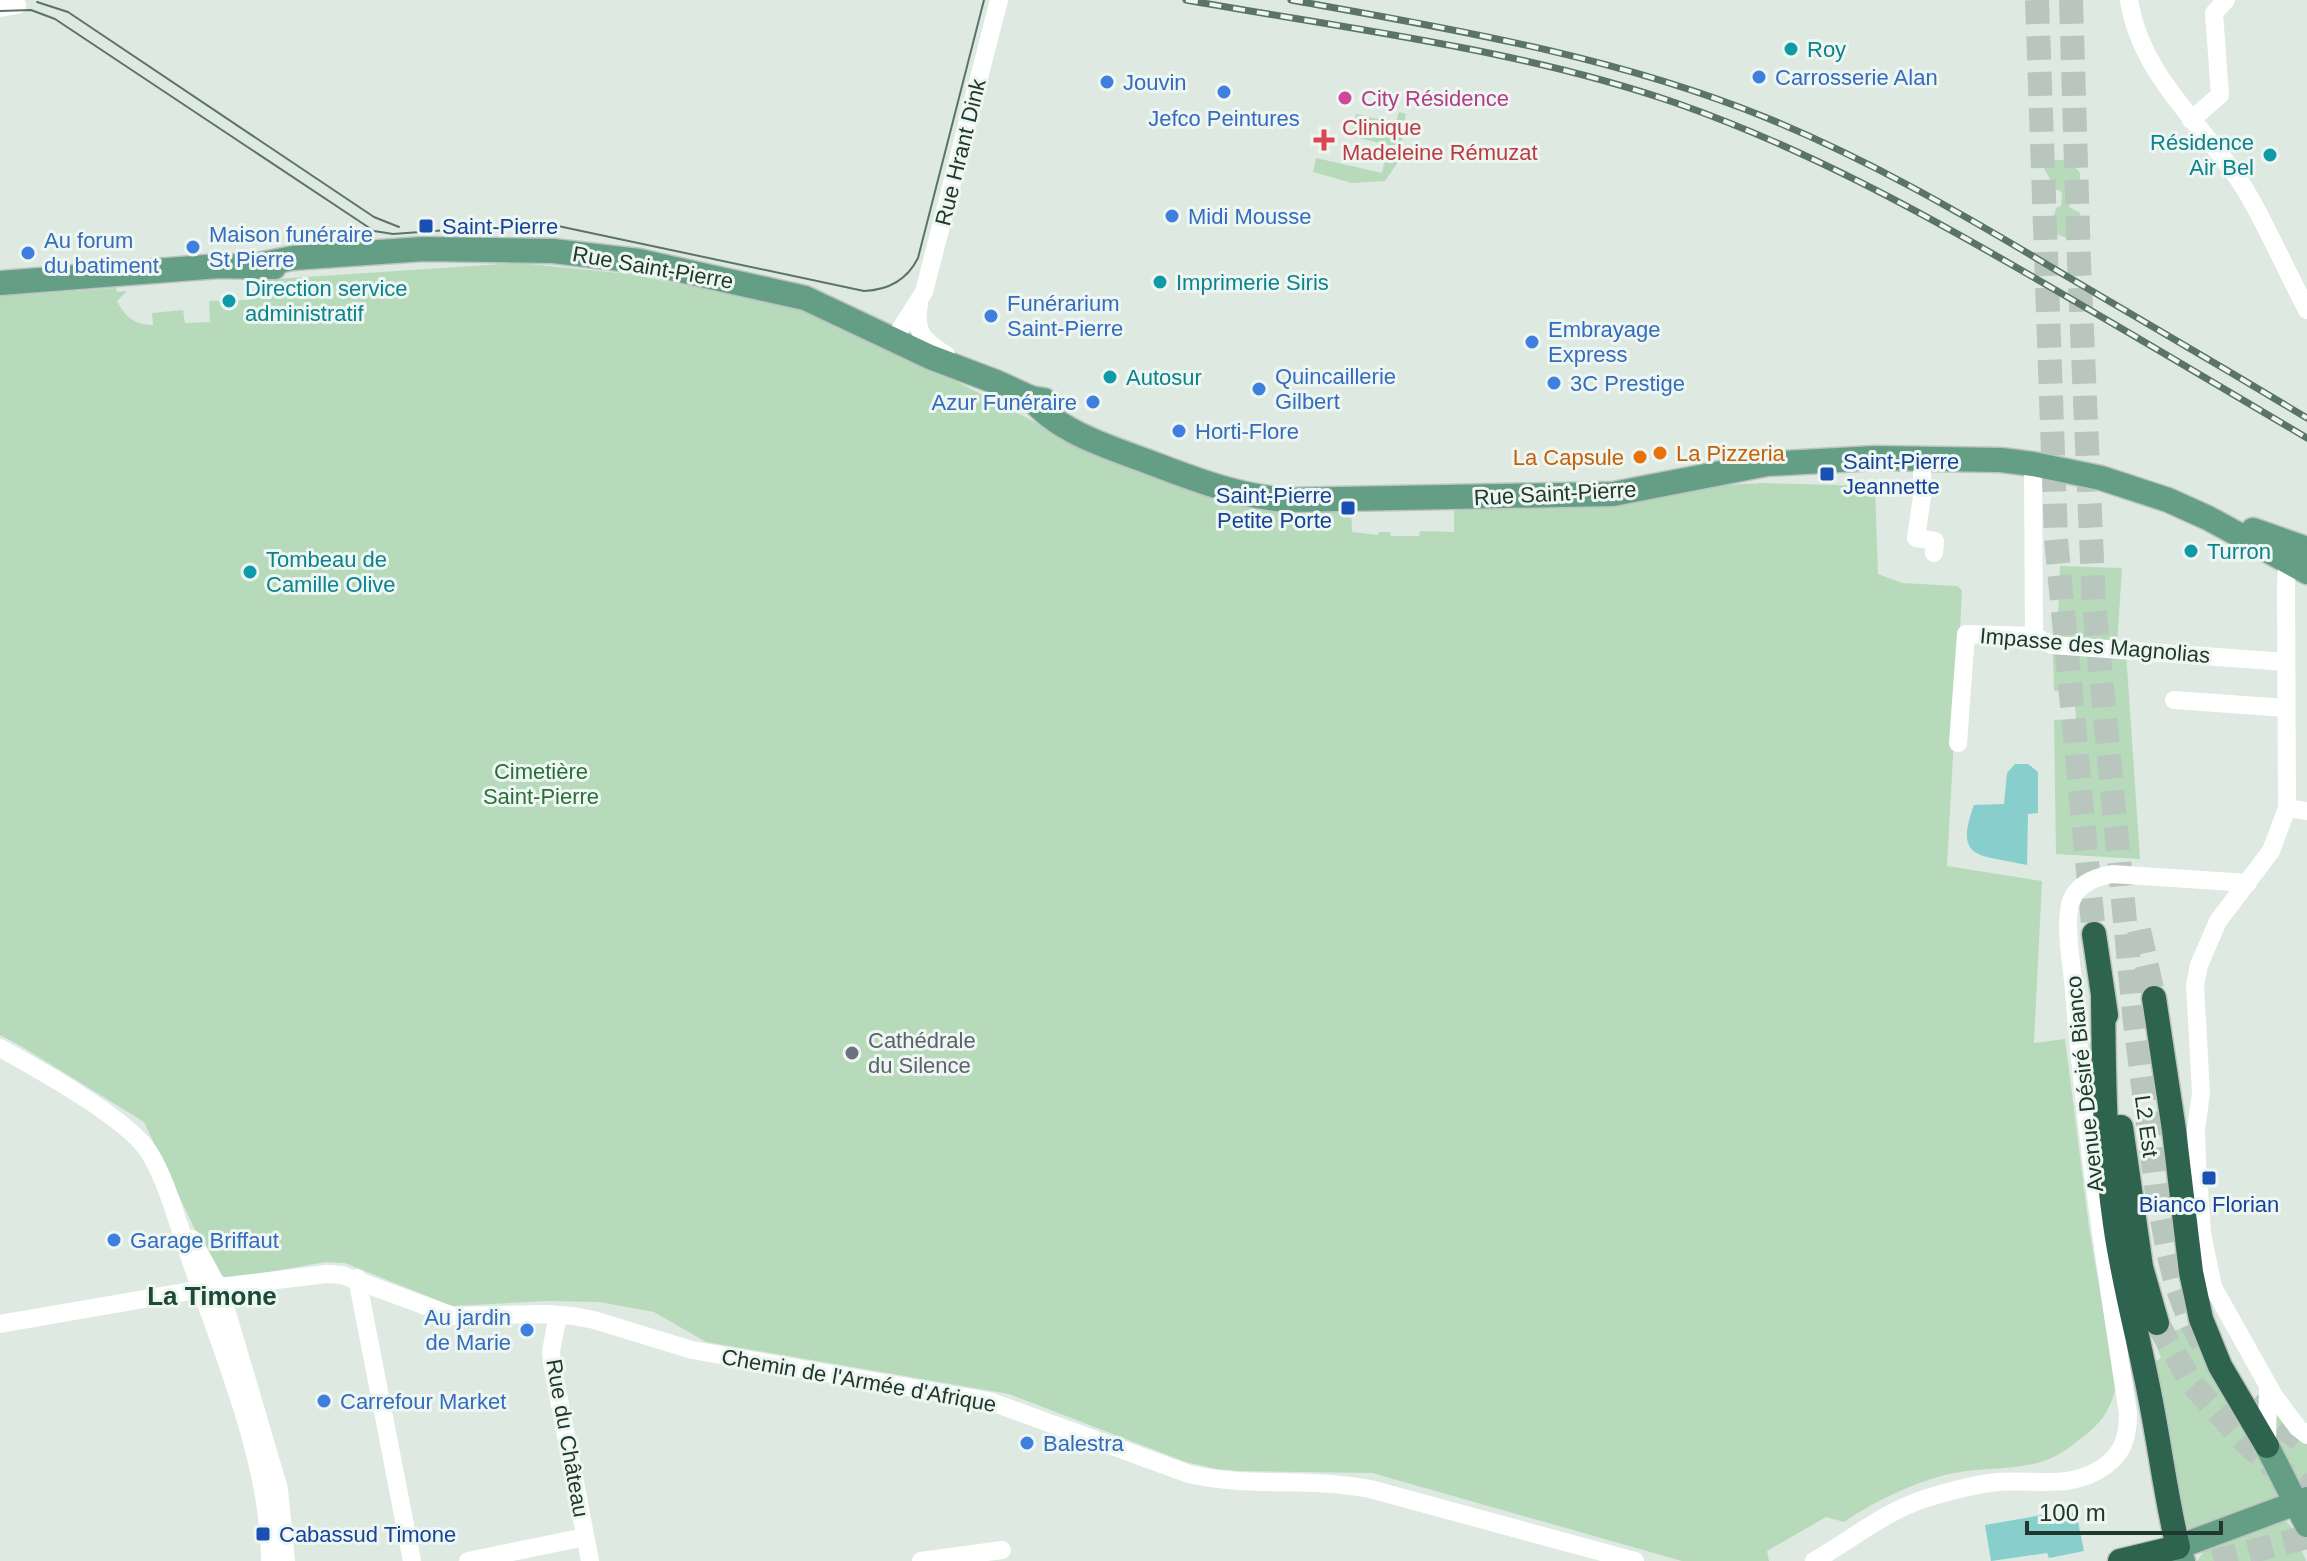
<svg xmlns="http://www.w3.org/2000/svg" width="2307" height="1561" viewBox="0 0 2307 1561" font-family="Helvetica,sans-serif">
	<style>
		.green { fill: #b7dabb }
		.water { fill: #87cecc }
		.lines { fill: none; stroke-linecap: round; stroke-linejoin: round }
		.highway-tunnel { stroke: #b8c6be; stroke-width: 24; stroke-dasharray: 24 12; stroke-linecap: butt }
		.major-casing { stroke: #bcc3c0; stroke-width: 27 }
		.highway-casing { stroke: #bcc3c0; stroke-width: 27 }
		.minor { stroke: #fff; stroke-width: 18 }
		.major { stroke: #649e85; stroke-width: 24 }
		.highway { stroke: #2d634f; stroke-width: 24 }
		.tram { stroke: #5a7469; stroke-width: 2 }
		.rail-casing { stroke: #5a7469; stroke-width: 7 }
		.rail { stroke: #eef6f1; stroke-width: 4; stroke-dasharray: 12; stroke-linecap: butt }
		.culture-dot { fill: #0f9aa8; stroke: #eef6f1; stroke-width: 3 }
		.shop-dot { fill: #3f7fe0; stroke: #eef6f1; stroke-width: 3 }
		.hotel-dot { fill: #d1479c; stroke: #eef6f1; stroke-width: 3 }
		.health-dot { fill: #e0444e; stroke: #eef6f1; stroke-width: 3 }
		.transit-dot { fill: #1a4fb4; stroke: #eef6f1; stroke-width: 3 }
		.food-dot { fill: #e8710a; stroke: #eef6f1; stroke-width: 3 }
		.worship-dot { fill: #6b7280; stroke: #eef6f1; stroke-width: 3 }
		.labels { text-anchor: middle; stroke-width: 6; stroke-linejoin: round; paint-order: stroke }
		.culture-label { font-size: 22px; fill: #0d838f; stroke: #eef6f1; text-anchor: start }
		.shop-label { font-size: 22px; fill: #366cbe; stroke: #eef6f1; text-anchor: start }
		.hotel-label { font-size: 22px; fill: #b23c85; stroke: #eef6f1; text-anchor: start }
		.health-label { font-size: 22px; fill: #be3a42; stroke: #eef6f1; text-anchor: start }
		.street-label { font-size: 22px; fill: #20382e; stroke: #eef6f1 }
		.transit-label { font-size: 22px; fill: #164399; stroke: #eef6f1; text-anchor: start }
		.food-label { font-size: 22px; fill: #c56008; stroke: #eef6f1; text-anchor: start }
		.park-label { font-size: 22px; fill: #2c6e3a; stroke: #eef6f1 }
		.worship-label { font-size: 22px; fill: #5b616d; stroke: #eef6f1; text-anchor: start }
		.quarter-label { font-size: 26px; font-weight: bold; fill: #1d4937; stroke: #eef6f1 }
	</style>
	<rect width="100%" height="100%" fill="#dee9e2"/>
	<!-- green -->
	<g class="green">
		<path d="M1399 112 1406 114 1398 162 1385 181 1352 183 1313 172 1316 158 1382 173 1388 145 1351 136 1356 114 1396 123Z"/>
		<path d="M2052 160H2069L2080 173V184L2071 191 2069 207 2079 212 2083 220 2081 234C2069 240 2061 238 2051 229L2056 208 2061 206 2062 192 2055 189 2044 168Z"/>
		<path d="M518 263 629 274 814 311 837 319 1092 452 1182 488 1221 499 1351 510 1352 532 1378 535 1379 532H1390L1391 536H1419L1420 531 1454 532V508L1609 507 1725 485 1763 483 1875 486 1878 574 1902 583 1958 586 1962 591 1947 866 2042 881 2034 1043 2065 1039 2089 1227 2116 1385C2111 1410 2101 1424 2080 1439 2070 1447 2060 1455 2049 1459 2017 1472 1978 1466 1945 1475 1908 1485 1875 1501 1844 1522L1826 1517 1767 1551 1769 1561H1682L1372 1473 1240 1471 1217 1469 1186 1462 1009 1394 706 1342 654 1312 599 1302 547 1301 452 1306 345 1263 325 1262 231 1279 216 1274 144 1122 21 1046 0 1035V296L116 288 117 292 127 291 117 301C125 317 135 325 153 325L152 313 183 310 185 323 210 322 209 301 250 300 258 292 260 280Z"/>
		<path d="M2060 566 2122 568 2117 645 2057 642Z"/>
		<path d="M2053 651 2126 652 2140 859 2056 854 2054 720 2076 719 2074 692 2054 691Z"/>
		<path d="M2193 1323 2282 1488 2279 1496 2191 1531 2186 1527 2164 1404 2153 1363 2161 1358 2154 1340Z"/>
		<path d="M2274 1403 2307 1440V1485C2287 1479 2271 1423 2274 1403Z"/>
		<path d="M2285 1520 2293 1529 2306 1561H2197L2206 1548Z"/>
	</g>
	<!-- water -->
	<g class="water">
		<path d="M2015 764H2028L2038 772V813L2028 814 2027 865C1981 854 1953 862 1974 805L2004 804 2007 773Z"/>
		<path d="M2072 1513 2077 1517 2084 1551 2049 1558 2047 1553 1991 1561 1985 1525 2042 1515 2043 1518Z"/>
	</g>
	<g class="lines">
		<!-- highway-tunnel -->
		<g class="highway-tunnel">
			<path d="M2037 0 2056 539 2094 934"/>
			<path d="M2071 0 2079 263 2094 605 2135 1023 2156 1187 2168 1251 2176 1284 2188 1316 2203 1344"/>
			<path d="M2139 930 2154 998"/>
			<path d="M2157 1323 2193 1385 2246 1443 2270 1464 2307 1488"/>
			<path d="M2251 1404 2307 1445"/>
			<path d="M2214 1561 2307 1537"/>
		</g>
		<!-- major casing -->
		<g class="major-casing">
			<g id="major">
				<path d="M258 265 293 258 423 249 553 251 639 261 805 298 930 357 996 382 1031 398 1044 400"/>
				<path d="M0 283 219 266 274 267"/>
				<path d="M1031 398C1055 429 1102 445 1138 458 1189 477 1230 495 1286 500L1613 494 1767 464 1875 458 2001 460 2033 464 2101 478 2168 500 2208 518 2307 572"/>
				<path d="M2253 530 2307 549"/>
				<path d="M2267 1446 2307 1525"/>
				<path d="M2183 1561 2178 1547 2307 1499"/>
			</g>
		</g>
		<!-- highway casing -->
		<g class="highway-casing">
			<g id="highway">
				<path d="M2094 934 2106 1015"/>
				<path d="M2154 998 2174 1130 2191 1272 2201 1319 2220 1366 2267 1446"/>
				<path d="M2103 999C2104 1073 2104 1150 2115 1224 2123 1283 2139 1339 2150 1397 2160 1447 2166 1498 2178 1547L2120 1561"/>
				<path d="M2121 1127 2141 1267 2157 1323"/>
			</g>
		</g>
		<!-- minor -->
		<g class="minor">
			<path d="M2129 0C2141 80 2210 129 2249 196 2270 233 2287 272 2307 310"/>
			<path d="M0 8 17 5"/>
			<path d="M2191 120 2220 95 2214 13 2226 0"/>
			<path d="M919 303C914 332 922 340 946 355"/>
			<path d="M894 339 924 292 999 0"/>
			<path d="M1922 458V497L1916 538 1935 541 1934 553"/>
			<path d="M2033 464 2034 636"/>
			<path d="M2292 555 2287 560 2286 586 2287 808 2271 851 2218 921 2199 965 2195 985 2201 1093 2196 1130 2197 1162 2202 1233 2213 1287 2274 1396 2298 1428 2307 1435"/>
			<path d="M2174 700 2286 708"/>
			<path d="M1958 743 1966 634 2034 636 2052 645 2286 662"/>
			<path d="M2287 808 2307 811"/>
			<path d="M0 1048C38 1069 121 1115 146 1148 166 1175 179 1229 191 1261 223 1354 270 1463 270 1561"/>
			<path d="M192 1239 218 1287 228 1316 279 1489 286 1561"/>
			<path d="M357 1278 412 1561"/>
			<path d="M558 1315 551 1351 552 1363 590 1561"/>
			<path d="M0 1324 202 1289 327 1274 342 1275 453 1316 546 1314 573 1316 594 1320 692 1350 989 1401 1189 1474C1248 1488 1310 1477 1370 1489L1635 1561"/>
			<path d="M2267 1445 2268 1386"/>
			<path d="M468 1561 585 1537"/>
			<path d="M921 1561 1002 1550"/>
			<path d="M1814 1561C1851 1540 1885 1511 1927 1498 1950 1491 1974 1484 1998 1482 2036 1479 2072 1490 2105 1466 2124 1452 2128 1436 2128 1413 2106 1272 2085 1132 2074 990 2072 967 2063 919 2072 899 2079 883 2096 877 2112 874L2248 883"/>
		</g>
		<!-- major -->
		<use href="#major" class="major"/>
		<!-- highway -->
		<use href="#highway" class="highway"/>
		<!-- tram -->
		<g class="tram">
			<path d="M37 2 68 12 374 217 399 227"/>
			<path d="M0 11 31 10 55 19 374 231 393 234 518 225 558 226 864 291C888 290 907 280 918 258L984 0"/>
		</g>
		<!-- rail casing -->
		<g class="rail-casing">
			<g id="rail">
				<path d="M1186 0C1349 29 1519 49 1676 103 1802 147 1918 210 2033 277 2125 330 2216 384 2307 438"/>
				<path d="M1291 0C1452 29 1615 56 1767 118 1867 159 1959 212 2051 267 2136 317 2222 367 2307 418"/>
			</g>
		</g>
		<!-- rail -->
		<use href="#rail" class="rail"/>
	</g>
	<!-- markers -->
	<g class="culture-dot">
		<circle cx="1791" cy="49" r="8"/>
		<circle cx="2270" cy="155" r="8"/>
		<circle cx="1160" cy="282" r="8"/>
		<circle cx="229" cy="301" r="8"/>
		<circle cx="1110" cy="377" r="8"/>
		<circle cx="2191" cy="551" r="8"/>
		<circle cx="250" cy="572" r="8"/>
	</g>
	<g class="shop-dot">
		<circle cx="1759" cy="77" r="8"/>
		<circle cx="1107" cy="82" r="8"/>
		<circle cx="1224" cy="92" r="8"/>
		<circle cx="1172" cy="216" r="8"/>
		<circle cx="193" cy="247" r="8"/>
		<circle cx="28" cy="253" r="8"/>
		<circle cx="991" cy="316" r="8"/>
		<circle cx="1532" cy="342" r="8"/>
		<circle cx="1554" cy="383" r="8"/>
		<circle cx="1259" cy="389" r="8"/>
		<circle cx="1093" cy="402" r="8"/>
		<circle cx="1179" cy="431" r="8"/>
		<circle cx="114" cy="1240" r="8"/>
		<circle cx="527" cy="1330" r="8"/>
		<circle cx="324" cy="1401" r="8"/>
		<circle cx="1027" cy="1443" r="8"/>
	</g>
	<circle class="hotel-dot" cx="1345" cy="98" r="8"/>
	<path class="health-dot" d="M1320 128h8v8h8v8h-8v8h-8v-8h-8v-8h8z"/>
	<g class="transit-dot">
		<rect x="418" y="218" width="16" height="16" rx="4"/>
		<rect x="1819" y="466" width="16" height="16" rx="4"/>
		<rect x="1340" y="500" width="16" height="16" rx="4"/>
		<rect x="2201" y="1170" width="16" height="16" rx="4"/>
		<rect x="255" y="1526" width="16" height="16" rx="4"/>
	</g>
	<g class="food-dot">
		<circle cx="1660" cy="453" r="8"/>
		<circle cx="1640" cy="457" r="8"/>
	</g>
	<circle class="worship-dot" cx="852" cy="1053" r="8"/>
	<g class="labels">
		<!-- culture labels -->
		<g class="culture-label">
			<text x="1807" y="57">Roy</text>
			<text x="2254" y="150" text-anchor="end">Résidence<tspan x="2254" dy="25">Air Bel</tspan></text>
			<text x="1176" y="290">Imprimerie Siris</text>
			<text x="245" y="296">Direction service<tspan x="245" dy="25">administratif</tspan></text>
			<text x="1126" y="385">Autosur</text>
			<text x="2207" y="559">Turron</text>
			<text x="266" y="567">Tombeau de<tspan x="266" dy="25">Camille Olive</tspan></text>
		</g>
		<!-- shop labels -->
		<g class="shop-label">
			<text x="1775" y="85">Carrosserie Alan</text>
			<text x="1123" y="90">Jouvin</text>
			<text x="1224" y="126" text-anchor="middle">Jefco Peintures</text>
			<text x="1188" y="224">Midi Mousse</text>
			<text x="209" y="242">Maison funéraire<tspan x="209" dy="25">St Pierre</tspan></text>
			<text x="44" y="248">Au forum<tspan x="44" dy="25">du batiment</tspan></text>
			<text x="1007" y="311">Funérarium<tspan x="1007" dy="25">Saint-Pierre</tspan></text>
			<text x="1548" y="337">Embrayage<tspan x="1548" dy="25">Express</tspan></text>
			<text x="1275" y="384">Quincaillerie<tspan x="1275" dy="25">Gilbert</tspan></text>
			<text x="1570" y="391">3C Prestige</text>
			<text x="1077" y="410" text-anchor="end">Azur Funéraire</text>
			<text x="1195" y="439">Horti-Flore</text>
			<text x="130" y="1248">Garage Briffaut</text>
			<text x="511" y="1325" text-anchor="end">Au jardin<tspan x="511" dy="25">de Marie</tspan></text>
			<text x="340" y="1409">Carrefour Market</text>
			<text x="1043" y="1451">Balestra</text>
		</g>
		<!-- hotel labels -->
		<g class="hotel-label">
			<text x="1361" y="106">City Résidence</text>
		</g>
		<!-- health labels -->
		<g class="health-label">
			<text x="1342" y="135">Clinique<tspan x="1342" dy="25">Madeleine Rémuzat</tspan></text>
		</g>
		<!-- street labels -->
		<g class="street-label">
			<text transform="translate(960 152) rotate(-76)" y="8">Rue Hrant Dink</text>
			<text transform="translate(653 267) rotate(10)" y="8">Rue Saint-Pierre</text>
			<text transform="translate(1555 493) rotate(-3)" y="8">Rue Saint-Pierre</text>
			<text transform="translate(2095 645) rotate(5)" y="8">Impasse des Magnolias</text>
			<text transform="translate(2084 1084) rotate(-96)" y="8">Avenue Désiré Bianco</text>
			<text transform="translate(2147 1126) rotate(82)" y="8">L2 Est</text>
			<text transform="translate(859 1380) rotate(10)" y="8">Chemin de l'Armée d'Afrique</text>
			<text transform="translate(568 1438) rotate(80)" y="8">Rue du Château</text>
		</g>
		<!-- transit labels -->
		<g class="transit-label">
			<text x="442" y="234">Saint-Pierre</text>
			<text x="1843" y="469">Saint-Pierre<tspan x="1843" dy="25">Jeannette</tspan></text>
			<text x="1332" y="503" text-anchor="end">Saint-Pierre<tspan x="1332" dy="25">Petite Porte</tspan></text>
			<text x="2209" y="1212" text-anchor="middle">Bianco Florian</text>
			<text x="279" y="1542">Cabassud Timone</text>
		</g>
		<!-- food labels -->
		<g class="food-label">
			<text x="1676" y="461">La Pizzeria</text>
			<text x="1624" y="465" text-anchor="end">La Capsule</text>
		</g>
		<!-- park labels -->
		<g class="park-label">
			<text x="541" y="779">Cimetière<tspan x="541" dy="25">Saint-Pierre</tspan></text>
		</g>
		<!-- worship labels -->
		<g class="worship-label">
			<text x="868" y="1048">Cathédrale<tspan x="868" dy="25">du Silence</tspan></text>
		</g>
		<!-- quarter labels -->
		<g class="quarter-label">
			<text x="212" y="1305">La Timone</text>
		</g>
	</g>
	<!-- scale -->
	<path d="M2027 1521v12h194v-12" fill="none" stroke="#20382e" stroke-width="4"/>
	<text x="2039" y="1521" font-size="24" fill="#20382e" stroke="#eef6f1" stroke-width="6" paint-order="stroke">100 m</text>
</svg>
